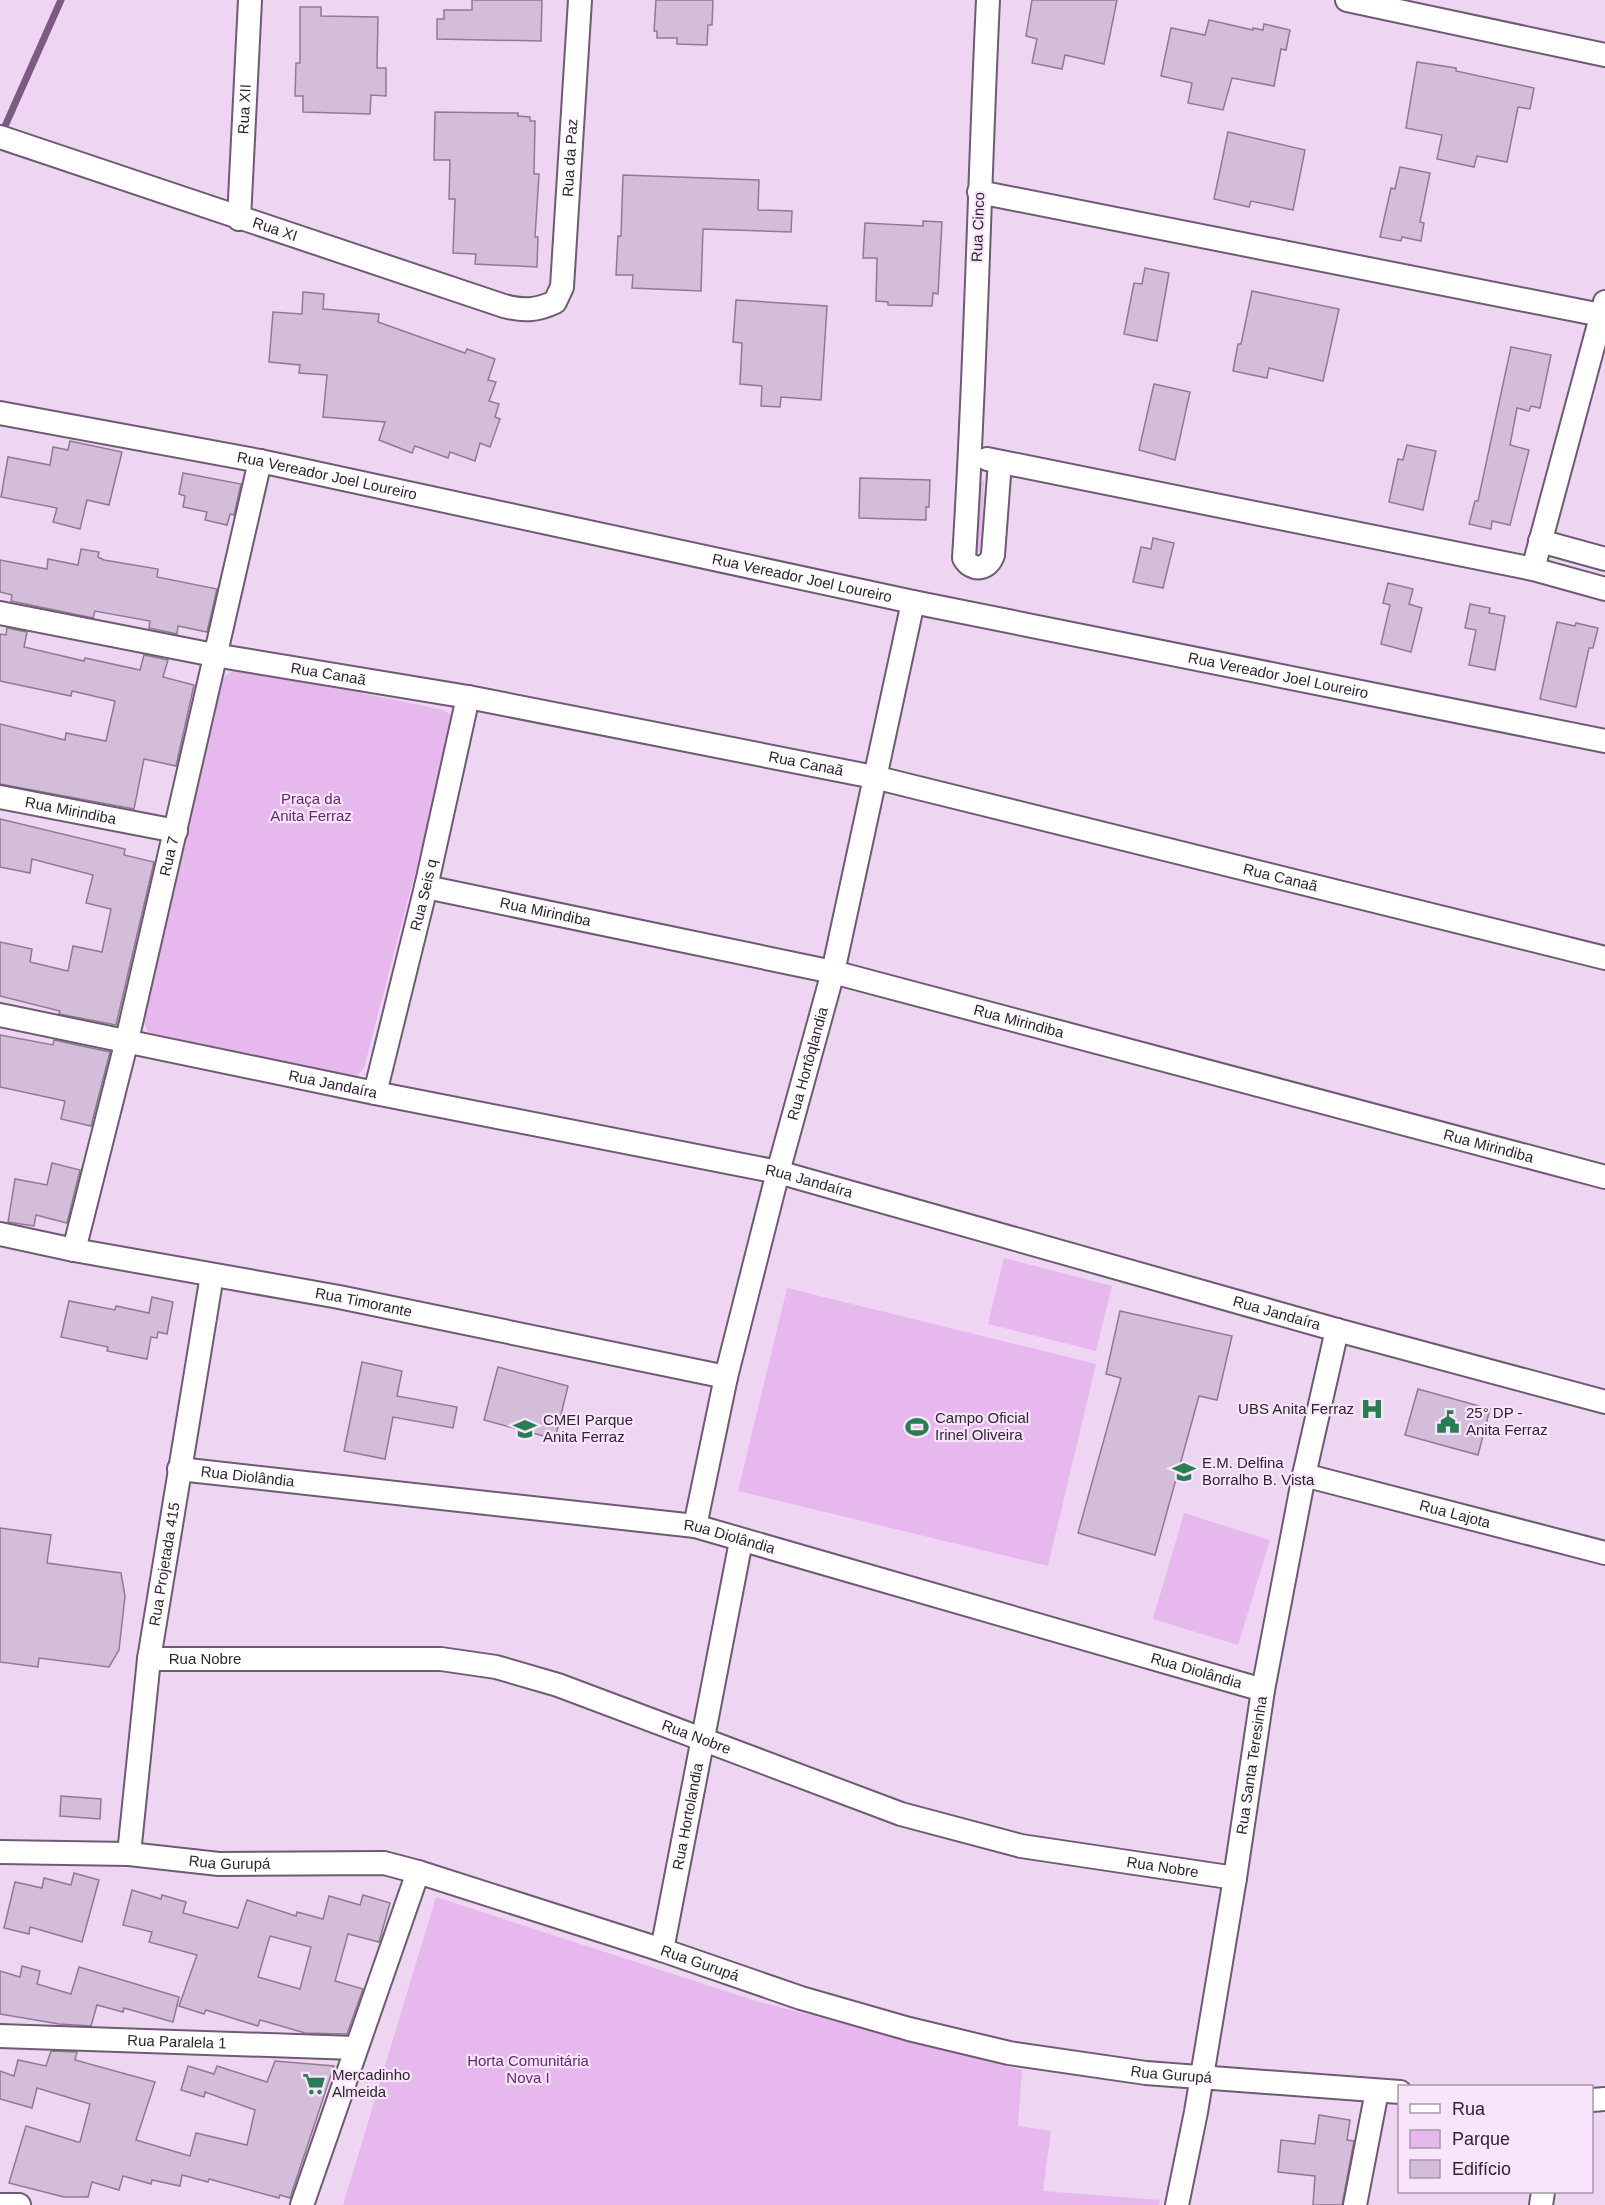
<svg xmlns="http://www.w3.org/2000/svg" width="1605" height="2205" viewBox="0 0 1605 2205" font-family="Arial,sans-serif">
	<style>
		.green { fill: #e6b8ee }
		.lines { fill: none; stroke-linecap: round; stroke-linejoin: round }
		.stream { stroke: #7c5a82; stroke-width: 7 }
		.building { fill: #d4bdd8; stroke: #907a93; stroke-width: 1.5; fill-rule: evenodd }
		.minor-casing { stroke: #6e5a72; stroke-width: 26 }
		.minor { stroke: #fff; stroke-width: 22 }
		.labels { text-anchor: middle; stroke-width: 4.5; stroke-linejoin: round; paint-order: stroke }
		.street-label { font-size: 15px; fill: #2e252f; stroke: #f8e5fb }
		.park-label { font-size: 15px; fill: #632a6d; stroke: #f8e5fb }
		.poi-label { font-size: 15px; fill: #2e252f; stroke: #f8e5fb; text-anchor: start }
	</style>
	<rect width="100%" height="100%" fill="#eed6f2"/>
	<!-- green -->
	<g class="green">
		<path d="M979 480 984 481 982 552 977 553 974 551Z"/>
		<path d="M238 668 444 710 451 716 453 727 364 1068 357 1076 345 1077 148 1032 142 1018 221 679Z"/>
		<path d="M1004 1258 1112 1286 1096 1351 988 1324Z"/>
		<path d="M787 1288 1096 1364 1048 1566 738 1491Z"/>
		<path d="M1184 1513 1270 1540 1238 1645 1153 1619Z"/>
		<path d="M436 1897 756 2001 1022 2070 1018 2126 1051 2131 1043 2191 1160 2200 1159 2205H343Z"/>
	</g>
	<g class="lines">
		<!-- stream -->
		<path class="stream" d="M1 135 61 0"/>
	</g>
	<!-- building -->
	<g class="building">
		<path d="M472 0H542L541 41 437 39V19H444V10H472Z"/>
		<path d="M656 0H713L712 25H708L707 45 677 44V38H657V31H654Z"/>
		<path d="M1032 0H1117L1104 64 1065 55 1062 69 1032 63 1037 39 1026 36Z"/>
		<path d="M300 7H321V16L378 17 377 68H386V96L371 95 370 114 303 112V96H295L296 63H300Z"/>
		<path d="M1209 20 1253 30V28L1263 30 1264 24 1290 30 1286 50 1281 49 1274 86 1232 78 1223 110 1188 103 1192 83 1161 76 1171 28 1205 35Z"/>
		<path d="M1417 62 1456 68V71L1534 88 1530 109 1518 107 1507 162 1477 156 1474 167 1437 159 1442 135 1406 128Z"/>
		<path d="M435 112 518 113V116L530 117V121H535L534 174H539L535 237H538L537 267 475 264 476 254 453 253 455 199H449L450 160H434Z"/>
		<path d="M1228 132 1305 150 1293 210 1251 201 1249 207 1214 199Z"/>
		<path d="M1400 167 1430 173 1420 222 1424 223 1421 241 1402 237 1401 241 1380 237 1391 188 1395 189Z"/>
		<path d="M623 175 759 180 758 210 792 211 791 232 703 229 701 291 632 288 633 275H616L618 236H621Z"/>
		<path d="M923 221 942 222 938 294 933 293 932 306 888 305V302L876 301 877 258H863L865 223 923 226Z"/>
		<path d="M1145 268 1169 273 1157 341 1124 334 1134 283 1142 284Z"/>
		<path d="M1252 291 1339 309 1323 381 1269 368 1267 378 1233 371 1238 344H1241Z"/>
		<path d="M303 292 324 294 323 309 379 314 378 322 465 353 467 349 495 359 488 380 496 382 489 401 499 404 495 417 500 419 490 447 480 443 475 461 450 452 448 458 415 446 412 453 379 440 385 422 323 417 327 375 299 373 300 365 269 362 273 312 302 314Z"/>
		<path d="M736 300 827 306 821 400 781 397 780 407 761 406 762 386 740 384 742 343 733 342Z"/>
		<path d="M1511 347 1551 355 1540 408 1531 406 1529 411 1517 408 1510 445 1529 450 1510 525 1492 521 1491 529 1469 524 1475 501H1478Z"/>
		<path d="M1154 384 1190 392 1175 460 1139 450Z"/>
		<path d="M70 441 122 452 109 505 87 500 80 529 53 522 57 508 1 497 8 457 50 465 53 447 68 450Z"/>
		<path d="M1407 445 1436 451 1423 510 1389 502 1398 459 1403 460Z"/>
		<path d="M183 473 241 484 234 515 230 514 227 525 205 520 207 512 183 507 185 496 179 494Z"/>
		<path d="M860 478 930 480 929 507H926V520L859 518Z"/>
		<path d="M1153 538 1174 543 1163 588 1133 582 1141 547 1151 549Z"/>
		<path d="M81 549 99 552 98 557 104 560 158 569 157 577 217 589 207 632 178 626 177 634 149 628 150 621 95 611 93 618 11 601 12 595 0 592V560L47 569 48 559 78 565Z"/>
		<path d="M1388 583 1413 589 1409 604 1422 608 1411 652 1381 644 1390 605 1383 603Z"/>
		<path d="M1470 604 1490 608 1489 613 1505 616 1495 670 1469 665 1476 630 1465 628Z"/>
		<path d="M1557 622 1575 626 1576 623 1598 628 1593 648H1589L1576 707 1540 699Z"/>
		<path d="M7 628 27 632 24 647 84 661 85 658 140 670 144 655 168 660 163 677 194 685 176 766 144 759 134 809 0 784V724L65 740 66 733 106 741 115 701 72 691 71 696 0 681V634L6 635Z"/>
		<path d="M0 819 125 849 124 855 154 862 116 1025 59 1014 60 1011 0 996V942L32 949 30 962 68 971 73 946 102 952 111 909 86 903 93 875 32 859 30 873 0 867Z"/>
		<path d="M0 1035 53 1045 54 1040 110 1052 91 1126 61 1119 65 1101 0 1087Z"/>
		<path d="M52 1163 80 1170 67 1223 36 1215 34 1226 8 1222 15 1179 47 1185Z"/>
		<path d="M152 1297 173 1302 167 1334 158 1332 157 1338 151 1337 147 1359 107 1351 108 1347 61 1337 69 1301 115 1310 116 1306 149 1313Z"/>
		<path d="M1120 1311 1232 1336 1217 1400 1199 1396 1155 1555 1078 1533 1121 1378 1106 1374Z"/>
		<path d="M362 1362 402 1371 397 1396 457 1407 453 1428 393 1417 385 1459 344 1451Z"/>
		<path d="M498 1367 568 1386 555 1439 484 1420Z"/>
		<path d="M1418 1389 1490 1409 1478 1455 1405 1435Z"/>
		<path d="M0 1528 51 1535 47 1563 121 1573 125 1596 119 1650 109 1667 39 1658 38 1667 0 1662Z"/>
		<path d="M61 1796 101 1799 100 1819 60 1816Z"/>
		<path d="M74 1873 99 1880 82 1942 30 1927 29 1934 4 1928 15 1882 42 1888 44 1878 71 1885Z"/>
		<path d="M132 1890 161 1899 162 1895 186 1902 183 1913 238 1928 247 1900 296 1916 297 1912 323 1919 329 1896 360 1905 363 1895 390 1903 379 1942 348 1934 335 1981 363 1989 347 2034 305 2033 260 2020 258 2026 206 2010 204 2014 179 2006 197 1955 149 1942 152 1932 123 1925ZM270 1936 311 1947 300 1989 258 1977Z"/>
		<path d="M22 1966 40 1971 37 1984 71 1994 79 1967 179 1997 173 2022 124 2008 123 2012 97 2005 91 2026 59 2024 0 2014V1971L20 1977Z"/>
		<path d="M51 2051 77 2052 75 2060 155 2082 136 2140 190 2156 196 2133 247 2145 255 2110 205 2092 204 2097 181 2090 188 2066 214 2074 217 2066 267 2082 275 2061 334 2066 290 2198 280 2195 279 2198 209 2179 208 2182 182 2175 180 2186 152 2180 151 2184 123 2176 119 2190 92 2182 88 2197H64L9 2183 26 2126 78 2142H80L90 2104 37 2088 32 2108 0 2099V2071L14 2076 18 2060 46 2066Z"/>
		<path d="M1319 2115 1350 2120 1347 2140 1354 2141 1342 2205H1313L1315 2176 1278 2172 1281 2140 1315 2144Z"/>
	</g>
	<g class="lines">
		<!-- minor casing -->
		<g class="minor-casing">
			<g id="minor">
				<path d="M988 0C979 186 976 372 964 558 972 572 988 570 993 555L1000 462"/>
				<path d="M1347 0 1605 55"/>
				<path id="s1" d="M0 137 504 306C523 311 536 311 555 302L562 287 580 0"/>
				<path d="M979 192 1601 315"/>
				<path id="s2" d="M239 219 250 0"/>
				<path id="s3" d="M0 413 260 461 913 602 1605 741"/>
				<path d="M987 459 1533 569 1605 589"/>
				<path d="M1540 541 1605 559"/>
				<path d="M1533 569 1605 302"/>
				<path id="s4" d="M0 613 214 655 468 697 874 777 1605 958"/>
				<path id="s5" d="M0 797 176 831"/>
				<path id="s6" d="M426 887 833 972 1605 1177"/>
				<path id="s7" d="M0 1015 375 1093 778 1172 1337 1330 1605 1402"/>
				<path id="s8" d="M375 1093 426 887 468 697"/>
				<path id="s9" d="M0 1234 74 1250 339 1297 726 1377"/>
				<path id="s10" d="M74 1250 127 1040 260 461"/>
				<path id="s11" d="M179 1469 695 1526 1263 1690"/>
				<path id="s12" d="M1304 1475 1605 1553"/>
				<path id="s13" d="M695 1526 726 1377 778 1172 833 972 913 602"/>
				<path id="s14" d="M149 1659H441L496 1667 558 1685 901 1814 1021 1846 1235 1878"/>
				<path id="s15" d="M0 1852 129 1854 219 1864 384 1863 418 1872 662 1950 801 1998 909 2029 1009 2053 1146 2073 1400 2092"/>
				<path id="s16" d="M129 1854 149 1659 212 1275"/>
				<path id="s17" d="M662 1950 741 1541"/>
				<path id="s18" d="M0 2036 355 2048"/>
				<path d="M1592 2100 1605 2099"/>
				<path d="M0 2205H19"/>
				<path d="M302 2205 418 1872"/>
				<path id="s19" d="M1177 2205 1196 2112 1235 1878 1263 1690 1304 1475 1337 1330"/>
				<path d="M1355 2205 1377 2091"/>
				<path d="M1541 2205 1543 2192"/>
			</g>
		</g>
		<!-- minor -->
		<use href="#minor" class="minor"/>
	</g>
	<!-- icons -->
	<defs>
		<g id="hospital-bare" transform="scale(1.8)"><path d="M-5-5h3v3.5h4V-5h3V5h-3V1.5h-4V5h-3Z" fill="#277e52" stroke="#f8e5fb" stroke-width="2.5" paint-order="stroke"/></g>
		<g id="civic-bare" transform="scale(1.8)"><path d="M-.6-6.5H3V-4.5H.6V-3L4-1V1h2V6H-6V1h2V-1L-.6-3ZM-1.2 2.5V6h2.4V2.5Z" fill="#277e52" stroke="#f8e5fb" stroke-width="2.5" paint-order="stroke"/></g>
		<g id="stadium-bare" transform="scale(1.8)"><path d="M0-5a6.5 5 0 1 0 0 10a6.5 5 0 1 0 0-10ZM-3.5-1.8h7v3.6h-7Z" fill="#277e52" stroke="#f8e5fb" stroke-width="2.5" paint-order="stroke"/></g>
		<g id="school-bare" transform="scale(1.8)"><path d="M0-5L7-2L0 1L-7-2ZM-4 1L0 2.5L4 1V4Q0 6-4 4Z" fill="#277e52" stroke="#f8e5fb" stroke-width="2.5" paint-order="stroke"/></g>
		<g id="supermarket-bare" transform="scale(1.8)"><path d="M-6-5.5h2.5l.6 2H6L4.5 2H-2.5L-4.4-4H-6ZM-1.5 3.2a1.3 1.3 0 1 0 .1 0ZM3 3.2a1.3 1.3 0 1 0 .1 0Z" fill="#277e52" stroke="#f8e5fb" stroke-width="2.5" paint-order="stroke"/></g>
	</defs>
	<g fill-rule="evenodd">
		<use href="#hospital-bare" x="1372" y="1409"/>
		<use href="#civic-bare" x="1448" y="1422"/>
		<use href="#stadium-bare" x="917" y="1427"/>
		<use href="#school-bare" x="525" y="1429"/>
		<use href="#school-bare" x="1184" y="1472"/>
		<use href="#supermarket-bare" x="314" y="2084"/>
	</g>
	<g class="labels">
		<!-- street labels -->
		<g class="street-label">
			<text dy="5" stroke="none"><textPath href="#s2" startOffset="110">Rua XII</textPath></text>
			<text dy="5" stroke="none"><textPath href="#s1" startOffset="730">Rua da Paz</textPath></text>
			<text transform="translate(978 227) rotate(-88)" y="5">Rua Cinco</text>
			<text dy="5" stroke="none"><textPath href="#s1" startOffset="290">Rua XI</textPath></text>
			<text dy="5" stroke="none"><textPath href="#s3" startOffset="333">Rua Vereador Joel Loureiro</textPath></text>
			<text dy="5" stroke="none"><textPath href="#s3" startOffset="819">Rua Vereador Joel Loureiro</textPath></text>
			<text dy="5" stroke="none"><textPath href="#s4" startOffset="334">Rua Canaã</textPath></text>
			<text dy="5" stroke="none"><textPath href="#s3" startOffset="1305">Rua Vereador Joel Loureiro</textPath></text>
			<text dy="5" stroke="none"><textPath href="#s4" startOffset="820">Rua Canaã</textPath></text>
			<text dy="5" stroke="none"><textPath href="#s5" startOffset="72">Rua Mirindiba</textPath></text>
			<text dy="5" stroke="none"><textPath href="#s10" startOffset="405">Rua 7</textPath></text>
			<text dy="5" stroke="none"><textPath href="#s4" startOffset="1308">Rua Canaã</textPath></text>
			<text dy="5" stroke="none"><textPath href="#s8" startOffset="204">Rua Seis q</textPath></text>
			<text dy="5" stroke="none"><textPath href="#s6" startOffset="122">Rua Mirindiba</textPath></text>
			<text dy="5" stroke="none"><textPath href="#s6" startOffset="608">Rua Mirindiba</textPath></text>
			<text dy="5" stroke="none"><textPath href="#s13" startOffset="476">Rua Hortôqlandia</textPath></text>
			<text dy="5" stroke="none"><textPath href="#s7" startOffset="340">Rua Jandaíra</textPath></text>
			<text dy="5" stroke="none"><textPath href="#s6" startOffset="1094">Rua Mirindiba</textPath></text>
			<text dy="5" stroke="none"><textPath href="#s7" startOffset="826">Rua Jandaíra</textPath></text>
			<text dy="5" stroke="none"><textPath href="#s9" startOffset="370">Rua Timorante</textPath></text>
			<text dy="5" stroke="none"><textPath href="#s7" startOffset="1312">Rua Jandaíra</textPath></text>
			<text dy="5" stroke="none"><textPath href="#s11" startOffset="69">Rua Diolândia</textPath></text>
			<text dy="5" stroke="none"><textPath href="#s12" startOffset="156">Rua Lajota</textPath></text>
			<text dy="5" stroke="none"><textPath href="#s11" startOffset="555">Rua Diolândia</textPath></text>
			<text dy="5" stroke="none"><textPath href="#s16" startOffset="292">Rua Projetada 415</textPath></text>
			<text dy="5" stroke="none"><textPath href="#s14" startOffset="56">Rua Nobre</textPath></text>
			<text dy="5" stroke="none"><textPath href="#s11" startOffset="1041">Rua Diolândia</textPath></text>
			<text dy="5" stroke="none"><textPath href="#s14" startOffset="560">Rua Nobre</textPath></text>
			<text dy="5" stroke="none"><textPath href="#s19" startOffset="446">Rua Santa Teresinha</textPath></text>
			<text dy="5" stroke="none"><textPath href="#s17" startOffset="136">Rua Hortolandia</textPath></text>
			<text dy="5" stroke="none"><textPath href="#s15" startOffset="230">Rua Gurupá</textPath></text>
			<text dy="5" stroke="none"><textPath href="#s14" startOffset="1046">Rua Nobre</textPath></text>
			<text dy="5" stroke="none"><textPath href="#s15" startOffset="716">Rua Gurupá</textPath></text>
			<text dy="5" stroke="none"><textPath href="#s18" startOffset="177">Rua Paralela 1</textPath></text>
			<text dy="5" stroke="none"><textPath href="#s15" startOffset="1202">Rua Gurupá</textPath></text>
		</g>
		<!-- park labels -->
		<g class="park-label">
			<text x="311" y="804">Praça da<tspan x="311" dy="17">Anita Ferraz</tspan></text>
			<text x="528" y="2066">Horta Comunitária<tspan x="528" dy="17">Nova I</tspan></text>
		</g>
		<!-- poi labels -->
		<g class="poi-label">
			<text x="1354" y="1414" text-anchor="end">UBS Anita Ferraz</text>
			<text x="1466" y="1418">25° DP -<tspan x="1466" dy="17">Anita Ferraz</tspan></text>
			<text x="935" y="1423">Campo Oficial<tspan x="935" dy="17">Irinel Oliveira</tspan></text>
			<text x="543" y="1425">CMEI Parque<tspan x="543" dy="17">Anita Ferraz</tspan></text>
			<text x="1202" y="1468">E.M. Delfina<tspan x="1202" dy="17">Borralho B. Vista</tspan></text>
			<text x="332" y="2080">Mercadinho<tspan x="332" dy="17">Almeida</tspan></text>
		</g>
	</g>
	<!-- legend -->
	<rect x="1398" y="2085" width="195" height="108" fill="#f8e5fb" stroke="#a798a9" stroke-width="1.5"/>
	<rect x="1410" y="2104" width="30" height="9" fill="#ffffff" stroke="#a798a9" stroke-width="1.5"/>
	<text x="1452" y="2115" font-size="18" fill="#2e252f">Rua</text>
	<rect x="1410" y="2130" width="30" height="18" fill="#e6b8ee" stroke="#a798a9" stroke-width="1.5"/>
	<text x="1452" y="2145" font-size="18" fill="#2e252f">Parque</text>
	<rect x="1410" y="2160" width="30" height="18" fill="#d4bdd8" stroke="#a798a9" stroke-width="1.5"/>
	<text x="1452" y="2175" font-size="18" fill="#2e252f">Edifício</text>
</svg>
